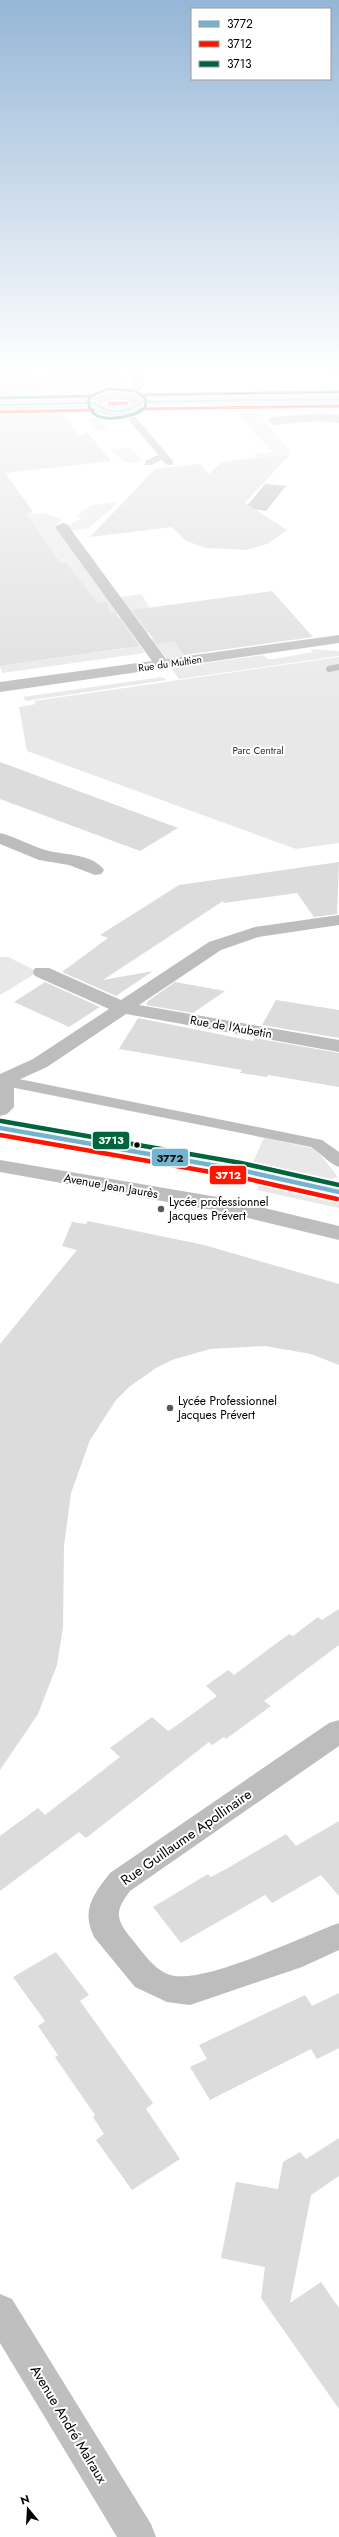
<svg xmlns="http://www.w3.org/2000/svg" width="339" height="2537" viewBox="0 0 339 2537" font-family="Jost,sans-serif">
	<style>
		.green { fill: #e8e8e8 }
		.water { fill: #bababa }
		.lines { fill: none; stroke-linecap: round; stroke-linejoin: round }
		.stream { stroke: #bababa; stroke-width: 6 }
		.building { fill: #dcdcdc }
		.lane { fill: #bdbdbd; fill-rule: evenodd }
		.street { fill: #bdbdbd; fill-rule: evenodd }
		.secondary { fill: #bfbfbf; fill-rule: evenodd }
		.bus-1-far1-casing { stroke: #fff; stroke-width: 5 }
		.bus-1-casing { stroke: #fff; stroke-width: 8 }
		.bus-2-far1-casing { stroke: #fff; stroke-width: 5 }
		.bus-2-casing { stroke: #fff; stroke-width: 8 }
		.bus-3-far1-casing { stroke: #fff; stroke-width: 5 }
		.bus-3-casing { stroke: #fff; stroke-width: 8 }
		.bus-1-far1 { stroke: #75b4cf; stroke-width: 3 }
		.bus-1 { stroke: #75b4cf; stroke-width: 4.5 }
		.bus-2-far1 { stroke: #ff1400; stroke-width: 3 }
		.bus-2 { stroke: #ff1400; stroke-width: 4.5 }
		.bus-3-far1 { stroke: #00643c; stroke-width: 3 }
		.bus-3 { stroke: #00643c; stroke-width: 4.5 }
		.bus-dot { fill: #000; stroke: #fff; stroke-width: 1.5 }
		.poi-dot { fill: #595959; stroke: #fff; stroke-width: 1.5 }
		.labels { text-anchor: middle; stroke-width: 4; stroke-linejoin: round; paint-order: stroke }
		.far-street-label { font-size: 10px; fill: #000; stroke: #fff }
		.far-park-label { font-size: 10px; fill: #2d2d2d; stroke: #fff }
		.street-label { font-size: 12px; fill: #000; stroke: #fff }
		.poi-label { font-size: 12px; fill: #000; stroke: #fff; text-anchor: start }
		.near-street-label { font-size: 14px; fill: #000; stroke: #fff }
		.line-badge { stroke: #fff; stroke-width: 1.5 }
		.badge-label { font-size: 11px; text-anchor: middle; font-weight: bold; fill: #fff }
		.pale-badge-label { font-size: 11px; text-anchor: middle; font-weight: bold; fill: #111 }
	</style>
	<rect width="100%" height="100%" fill="#fff"/>
	<!-- green -->
	<g class="green">
		<path d="M46 373H121L123 376C123 380 123 385 119 387 105 397 62 396 45 396L34 381Z"/>
		<path d="M148 391 172 393 179 398 154 397 145 393Z"/>
		<path d="M258 412 292 453 257 458 254 454 272 452 237 413Z"/>
		<path d="M95 418 100 419 108 430 96 431 87 419Z"/>
		<path d="M122 448H131L143 461C127 466 122 462 112 450Z"/>
		<path d="M114 502 117 504 89 528 70 531 66 526 81 519 77 516 90 506Z"/>
		<path d="M44 513 62 519 58 524 62 527 118 614 49 624 72 570 66 562 61 563 56 555 28 559 18 515Z"/>
		<path d="M141 594 165 630 146 633 119 597Z"/>
		<path d="M121 617 145 653 2 673 0 666 127 648 68 624Z"/>
		<path d="M170 636 186 656 167 659 151 639Z"/>
		<path d="M310 649 339 651V656L179 679 171 668 263 655 268 659H274L313 652Z"/>
		<path d="M339 657V843L296 849 27 751 19 707 36 704 34 701Z"/>
		<path d="M162 677 167 680 26 701 23 697Z"/>
		<path d="M0 957H8L38 972 0 995Z"/>
		<path d="M264 1138 316 1149 338 1177 331 1179 253 1162Z"/>
		<path d="M259 1185 339 1202V1208L257 1190Z"/>
	</g>
	<!-- water -->
	<path class="water" d="M265 484 286 486 266 511 245 508Z"/>
	<g class="lines">
		<!-- stream -->
		<path class="stream" d="M329 669 339 667"/>
	</g>
	<!-- building -->
	<g class="building">
		<path d="M0 373H28L49 399 0 400Z"/>
		<path d="M58 409 80 436 87 432 111 461 5 473 32 510V513L26 514 61 563 66 562 97 603 107 602 110 613 115 612 139 646 0 666V410Z"/>
		<path d="M290 454 245 503 287 530 267 544 246 550 206 548 186 541 172 527 90 537 155 469 200 464 209 474 222 462Z"/>
		<path d="M272 591 313 637 184 655 174 641 157 644 132 610Z"/>
		<path d="M0 762 178 828 140 851 0 799Z"/>
		<path d="M339 862 337 914 314 917 297 893 224 903 223 901 103 980 153 971 116 996 62 972 108 938 100 935 179 885Z"/>
		<path d="M45 982 100 1007 69 1027 14 1002Z"/>
		<path d="M175 982 225 991 193 1013 146 1005 148 1001Z"/>
		<path d="M276 1000 339 1010V1038L262 1025Z"/>
		<path d="M138 1018 253 1041 254 1038 339 1053V1087L268 1075 267 1077 240 1073 242 1070 119 1049Z"/>
		<path d="M88 1221 204 1245 339 1284V1365L311 1354 265 1346 210 1349 172 1360 156 1368 129 1387 116 1400 90 1440 71 1493 64 1546 63 1627 57 1665 38 1714 0 1770V1344L77 1250 62 1246 72 1222 86 1224Z"/>
		<path d="M339 1609V1645L264 1701 271 1706 226 1739 224 1737 212 1745 209 1742 86 1838 79 1832 0 1891V1836L38 1808 45 1815 120 1757 110 1748 152 1717 168 1731 173 1728 217 1696 206 1686 228 1670 234 1675 289 1634 293 1636 318 1617 322 1620Z"/>
		<path d="M339 1821V1896L321 1875 272 1903 265 1895 181 1943 153 1907 208 1874 211 1877 226 1869 286 1834 296 1846Z"/>
		<path d="M56 1952 89 1995 80 2001 153 2103 146 2109 180 2159 132 2190 96 2140 104 2134 93 2117 95 2115 55 2057 58 2055 38 2026 45 2021 13 1977Z"/>
		<path d="M339 1993V2048L317 2059 311 2049 210 2100 190 2067 207 2059 199 2045 305 1995 312 2006Z"/>
		<path d="M339 2138V2176L311 2195 290 2303 321 2282 339 2308V2409L261 2298 265 2267 221 2258 236 2182 278 2189 283 2162 300 2152 306 2159Z"/>
	</g>
	<g class="lines">
		<!-- lane -->
		<g class="lane">
			<path d="M122 408H128L173 461V465H167L162 460 151 465H145V461L158 455 122 412Z"/>
			<path d="M4 1076 322 1140 339 1152V1167C329 1164 320 1152 311 1147L0 1085V1077Z"/>
		</g>
		<!-- street -->
		<g class="street">
			<path d="M130 373H142L145 384 136 395 144 398 339 395V403L145 405C134 419 101 419 90 407L0 409V401L90 400 109 392H125L133 384ZM110 400H127L133 404 118 408 101 404Z"/>
			<path d="M330 373H339V376L332 375Z"/>
			<path d="M318 413 339 415V423L318 421 273 425 267 421 273 417Z"/>
			<path d="M62 523 67 524 166 659 339 635V643L0 692V682L152 661 55 527Z"/>
			<path d="M0 833C17 837 32 847 49 851 66 855 93 854 104 870L101 874 95 875 69 865 39 860 0 844Z"/>
			<path d="M339 915V925L258 937 221 950 139 1005 339 1040V1052L126 1014 47 1067 14 1082V1107L7 1114 0 1116V1074L33 1059 109 1009 35 976 33 972 35 968H49L121 1000 209 942 255 927Z"/>
			<path d="M0 1160 223 1198 339 1226V1240L223 1212 0 1172Z"/>
			<path d="M339 1720V1746L130 1891C115 1911 115 1918 131 1938 142 1951 153 1969 170 1975 203 1985 303 1936 339 1923V1950L302 1967 190 2005 167 2002 135 1987 94 1937C81 1910 93 1895 110 1873L329 1723Z"/>
		</g>
		<!-- secondary -->
		<g class="secondary">
			<path d="M0 1122 240 1164 339 1185V1199L240 1176 0 1134Z"/>
			<path d="M0 2294 12 2299 151 2524 156 2537H117L0 2343Z"/>
		</g>
		<!-- bus-1-far1 casing -->
		<g class="bus-1-far1-casing">
			<g id="bus-1-far1">
				<path d="M140 402 339 399"/>
				<path d="M94 403C107 414 124 413 139 405"/>
				<path d="M0 405 94 403"/>
			</g>
		</g>
		<!-- bus-1 casing -->
		<g class="bus-1-casing">
			<path id="bus-1" d="M0 1128 240 1170 339 1192"/>
		</g>
		<!-- bus-2-far1 casing -->
		<g class="bus-2-far1-casing">
			<g id="bus-2-far1">
				<path d="M110 403H127L109 404Z"/>
				<path d="M140 409 339 406"/>
				<path d="M0 412 94 410"/>
			</g>
		</g>
		<!-- bus-2 casing -->
		<g class="bus-2-casing">
			<path id="bus-2" d="M0 1135 239 1177 337 1199"/>
		</g>
		<!-- bus-3-far1 casing -->
		<g class="bus-3-far1-casing">
			<g id="bus-3-far1">
				<path d="M107 389 89 397C84 427 130 420 145 408L146 399 135 391 109 389"/>
				<path d="M140 395 339 392"/>
				<path d="M0 398 94 396"/>
			</g>
		</g>
		<!-- bus-3 casing -->
		<g class="bus-3-casing">
			<path id="bus-3" d="M1 1121 241 1163 339 1185"/>
		</g>
		<!-- bus-1-far1 -->
		<use href="#bus-1-far1" class="bus-1-far1"/>
		<!-- bus-1 -->
		<use href="#bus-1" class="bus-1"/>
		<!-- bus-2-far1 -->
		<use href="#bus-2-far1" class="bus-2-far1"/>
		<!-- bus-2 -->
		<use href="#bus-2" class="bus-2"/>
		<!-- bus-3-far1 -->
		<use href="#bus-3-far1" class="bus-3-far1"/>
		<!-- bus-3 -->
		<use href="#bus-3" class="bus-3"/>
	</g>
	<!-- sky -->
	<linearGradient id="sky" x2="0" y2="1"><stop stop-color="#95b6d6"/><stop offset="0.51" stop-color="#fff"/><stop offset="1" stop-color="#fff" stop-opacity="0"/></linearGradient>
	<rect width="339" height="728" fill="url(#sky)"/>
	<!-- markers -->
	<circle class="bus-dot" cx="137" cy="1145" r="3.5"/>
	<g class="poi-dot">
		<circle cx="161" cy="1209" r="4"/>
		<circle cx="170" cy="1408" r="4"/>
	</g>
	<g class="labels">
		<!-- far-street labels -->
		<g class="far-street-label">
			<text transform="translate(170 663) rotate(-8)" y="4">Rue du Multien</text>
		</g>
		<!-- far-park labels -->
		<g class="far-park-label">
			<text x="258" y="754">Parc Central</text>
		</g>
		<!-- street labels -->
		<g class="street-label">
			<text transform="translate(231 1027) rotate(10)" y="4">Rue de l'Aubetin</text>
			<text transform="translate(111 1186) rotate(10)" y="4">Avenue Jean Jaurès</text>
		</g>
		<!-- poi labels -->
		<g class="poi-label">
			<text x="169" y="1206">Lycée professionnel<tspan x="169" dy="14">Jacques Prévert</tspan></text>
			<text x="178" y="1405">Lycée Professionnel<tspan x="178" dy="14">Jacques Prévert</tspan></text>
		</g>
		<!-- near-street labels -->
		<g class="near-street-label">
			<text transform="translate(186 1837) rotate(-35)" y="5">Rue Guillaume Apollinaire</text>
			<text transform="translate(69 2424) rotate(59)" y="5">Avenue André Malraux</text>
		</g>
	</g>
	<g class="line-badge">
		<rect x="92" y="1131" width="38" height="19" rx="4" fill="#00643c"/>
		<rect x="151" y="1148" width="38" height="19" rx="4" fill="#75b4cf"/>
		<rect x="209" y="1165" width="38" height="20" rx="4" fill="#ff1400"/>
	</g>
	<g class="badge-label">
		<text x="111" y="1144">3713</text>
		<text x="228" y="1179">3712</text>
	</g>
	<g class="pale-badge-label">
		<text x="170" y="1162">3772</text>
	</g>
	<!-- legend -->
	<rect x="191" y="8" width="140" height="72" fill="#ffffff" stroke="#999999"/>
	<rect x="199" y="21" width="20" height="6" fill="#75b4cf" stroke="#999999"/>
	<text x="227" y="28" font-size="12" fill="#000000">3772</text>
	<rect x="199" y="41" width="20" height="6" fill="#ff1400" stroke="#999999"/>
	<text x="227" y="48" font-size="12" fill="#000000">3712</text>
	<rect x="199" y="61" width="20" height="6" fill="#00643c" stroke="#999999"/>
	<text x="227" y="68" font-size="12" fill="#000000">3713</text>
	<!-- north arrow -->
	<g transform="translate(28 2509) rotate(342)" stroke="#ffffff" stroke-width="3" paint-order="stroke">
	<path d="M0-3L7 15L0 10L-7 15Z" fill="#000000"/>
	<text y="-6" font-size="11" font-weight="bold" text-anchor="middle" fill="#000000">N</text>
	</g>
</svg>
